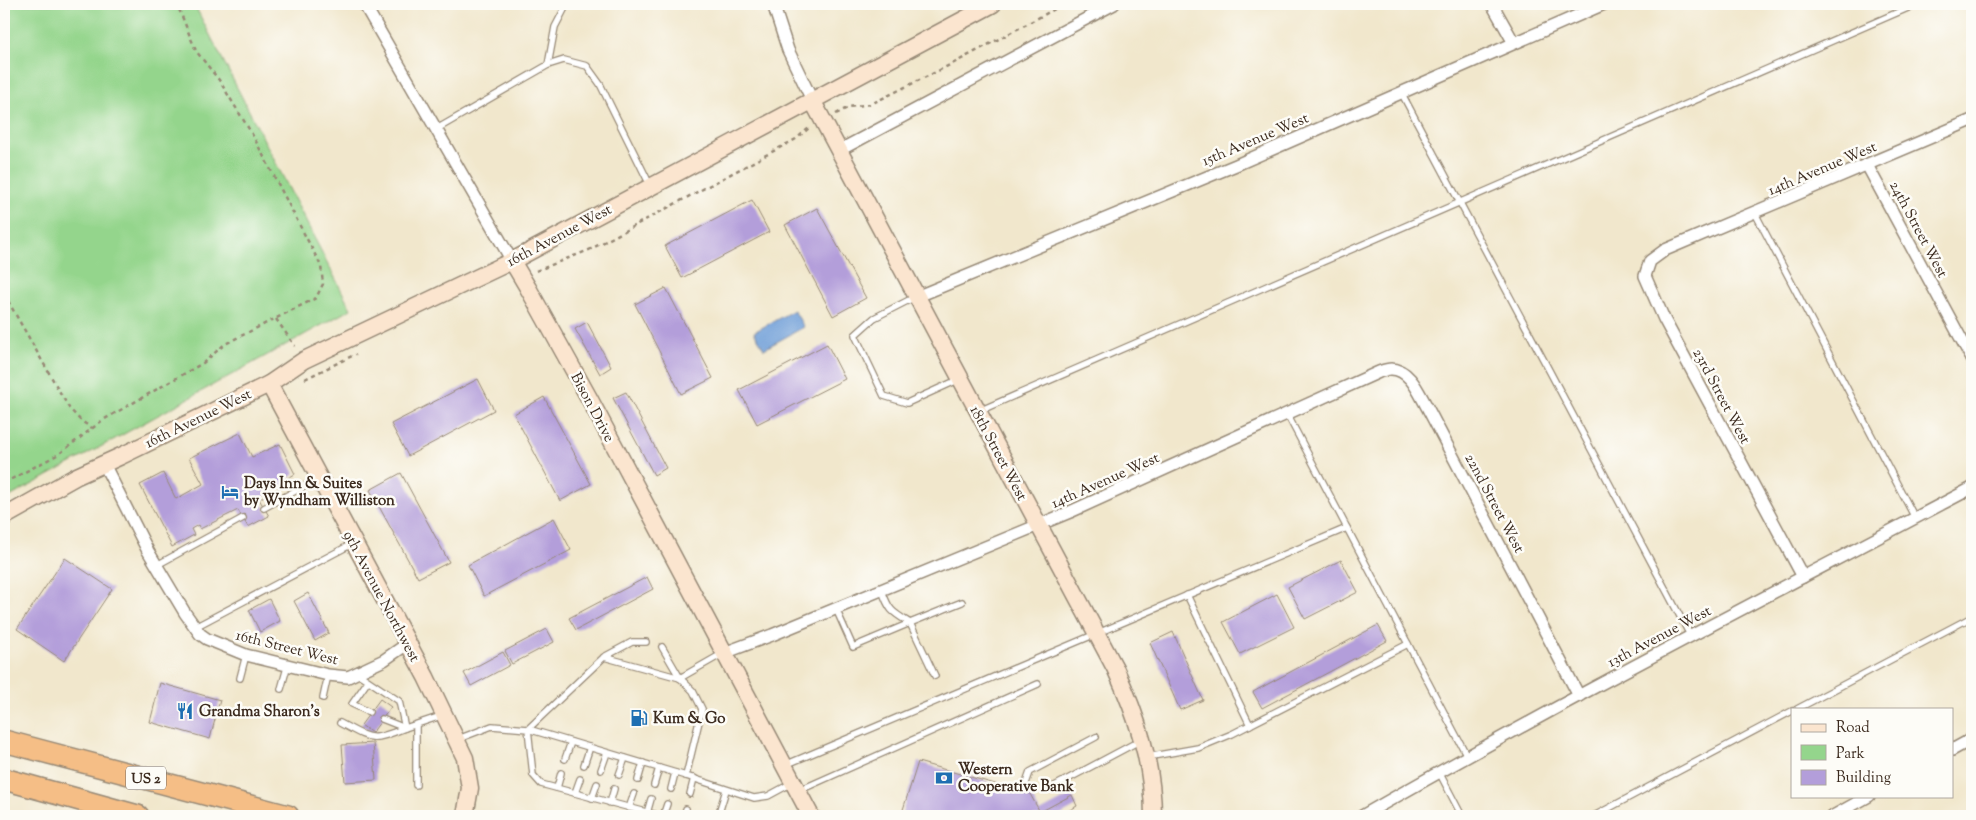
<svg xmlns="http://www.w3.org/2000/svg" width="1976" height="820" viewBox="0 0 1976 820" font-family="'Sorts Mill Goudy',serif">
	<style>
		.green { fill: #94d58c; stroke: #688055 }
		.water { fill: #6e9ed8; stroke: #54647b }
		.building { fill: #b39eda }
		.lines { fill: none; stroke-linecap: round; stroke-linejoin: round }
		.lane-casing { stroke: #968875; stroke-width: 8 }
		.street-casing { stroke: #968875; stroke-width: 14 }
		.secondary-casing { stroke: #968875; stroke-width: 19 }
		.highway-casing { stroke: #968875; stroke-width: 24 }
		.path { stroke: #968875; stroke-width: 2.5; stroke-dasharray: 4 4; stroke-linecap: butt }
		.lane { stroke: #fff; stroke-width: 5.5 }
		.street { stroke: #fff; stroke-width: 11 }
		.secondary { stroke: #fbe5cf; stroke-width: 16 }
		.highway { stroke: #f5be86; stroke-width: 21 }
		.labels { text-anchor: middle; stroke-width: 5; stroke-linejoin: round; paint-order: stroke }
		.shield { fill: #fdfcf7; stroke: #75695f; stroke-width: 1 }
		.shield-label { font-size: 14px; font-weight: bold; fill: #3b2a1e }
		.street-label { font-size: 15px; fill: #3b2a1e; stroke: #fdfcf7 }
		.poi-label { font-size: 15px; font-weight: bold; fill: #3b2a1e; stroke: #fdfcf7; text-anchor: start }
	</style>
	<rect width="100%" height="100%" fill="#fdfcf7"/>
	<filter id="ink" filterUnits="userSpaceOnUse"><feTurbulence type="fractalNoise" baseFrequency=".02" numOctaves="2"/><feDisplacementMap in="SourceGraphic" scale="10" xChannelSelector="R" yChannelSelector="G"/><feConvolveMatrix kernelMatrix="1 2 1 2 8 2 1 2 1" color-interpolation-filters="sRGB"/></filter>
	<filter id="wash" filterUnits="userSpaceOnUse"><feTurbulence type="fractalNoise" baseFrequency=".0096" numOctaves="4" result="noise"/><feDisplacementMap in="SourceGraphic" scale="20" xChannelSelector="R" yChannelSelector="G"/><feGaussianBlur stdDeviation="1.12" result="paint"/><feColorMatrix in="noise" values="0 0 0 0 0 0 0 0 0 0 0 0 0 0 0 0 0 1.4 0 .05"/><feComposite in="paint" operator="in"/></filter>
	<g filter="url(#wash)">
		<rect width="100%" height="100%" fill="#f1e7cc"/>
		<!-- green -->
		<path class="green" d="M4 4H194L351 309 4 500Z"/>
		<!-- water -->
		<path class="water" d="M794 310 804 327 764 349 754 332Z"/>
		<g id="blocks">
			<!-- building -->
			<g class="building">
				<path d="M752 200 769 232 682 278 665 246Z"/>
				<path d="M817 208 866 298 833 316 785 225Z"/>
				<path d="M666 288 713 378 681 394 635 304Z"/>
				<path d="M587 322 611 367 600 374 575 329Z"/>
				<path d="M827 344 845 379 757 424 739 390Z"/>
				<path d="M478 379 494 410 408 456 391 424Z"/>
				<path d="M626 392 666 468 654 475 613 398Z"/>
				<path d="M544 397 591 484 560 501 514 414Z"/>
				<path d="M240 433 252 457 280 444 295 474 288 478 290 482 259 499 269 516 248 527 238 510 200 529 198 525 191 529 194 535 172 547 140 485 163 473 176 499 203 484 189 458Z"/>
				<path d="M401 473 449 562 418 578 370 490Z"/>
				<path d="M554 518 571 550 484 596 468 565Z"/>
				<path d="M65 558 112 589 64 661 17 629Z"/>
				<path d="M1341 560 1358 592 1305 619 1288 587Z"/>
				<path d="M647 577 653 589 576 630 569 618Z"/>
				<path d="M308 593 329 633 315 641 294 601Z"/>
				<path d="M1277 594 1294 627 1240 654 1223 622Z"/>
				<path d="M269 599 280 621 260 632 249 610Z"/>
				<path d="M1378 625 1387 641 1262 708 1253 692Z"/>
				<path d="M547 629 554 642 512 664 505 651Z"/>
				<path d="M1173 632 1203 700 1180 710 1150 643Z"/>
				<path d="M503 652 510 665 471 686 464 673Z"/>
				<path d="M160 683 220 700 210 739 150 722Z"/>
				<path d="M380 699 391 707 372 733 361 725Z"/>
				<path d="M373 743 376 780 345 782 342 745Z"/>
				<path d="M918 762 1030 794 1040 812 1072 795 1077 806 1059 816H901Z"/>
			</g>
		</g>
	</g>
	<g filter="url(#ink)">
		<use href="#blocks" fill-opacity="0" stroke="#968875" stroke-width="1"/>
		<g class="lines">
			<!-- lane casing -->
			<g class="lane-casing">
				<g id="lane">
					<path d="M548 65 555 27 567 4"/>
					<path d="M1401 92 1691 637"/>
					<path d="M435 130 548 65 564 60 587 66 600 84 650 185"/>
					<path d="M1755 213 1915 518"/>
					<path d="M915 297 874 318 855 335 884 396 907 403 960 379"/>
					<path d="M979 411 1917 4"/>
					<path d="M1287 414 1467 756"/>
					<path d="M264 508 317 479"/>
					<path d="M157 565 243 518"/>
					<path d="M1187 595 1250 725"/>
					<path d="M836 609 853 647 910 623C892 612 889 611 882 590"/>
					<path d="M195 627 352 544"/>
					<path d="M662 647 680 678"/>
					<path d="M722 654 680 678 693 691 702 709 686 776 754 798 768 796 792 783"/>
					<path d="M604 657 632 642H646"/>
					<path d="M935 676 910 623 962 602"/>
					<path d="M240 678 246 655"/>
					<path d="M680 678 604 657 528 729 686 776"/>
					<path d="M368 681 352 704 369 712"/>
					<path d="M281 689 288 664"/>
					<path d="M323 698 328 675"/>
					<path d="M1797 709 1972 617"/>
					<path d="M382 719 405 728 444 715"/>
					<path d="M340 723C372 740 370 742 405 728L399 701 357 673"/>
					<path d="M458 739 492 726 528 729 533 775 541 784 661 816"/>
					<path d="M1147 757 1198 748 1232 734 1408 644"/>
					<path d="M565 759 571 742"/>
					<path d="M584 765 590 747"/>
					<path d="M785 765 1347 528"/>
					<path d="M601 770 607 753"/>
					<path d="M1439 772 1462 816"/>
					<path d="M619 775 625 758"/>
					<path d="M638 780 643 763"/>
					<path d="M416 785V725"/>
					<path d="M654 785 659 768"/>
					<path d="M557 788 561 773"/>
					<path d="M671 789 675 773"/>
					<path d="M1024 789 1030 772 1096 737"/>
					<path d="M1049 789 1141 740"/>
					<path d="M800 790 1038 684"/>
					<path d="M575 793 580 779"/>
					<path d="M690 794 694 778"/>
					<path d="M592 798 597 784"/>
					<path d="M610 803 614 789"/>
					<path d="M629 808 634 794"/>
					<path d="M647 813 651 799"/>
					<path d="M663 816 667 804"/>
					<path d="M684 816 686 809"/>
					<path d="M718 816 726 790"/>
					<path d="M1594 816 1792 711"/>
				</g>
			</g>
			<!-- street casing -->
			<g class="street-casing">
				<g id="street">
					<path d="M364 4 512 261"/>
					<path d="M773 4 788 50 812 100"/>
					<path d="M1492 4 1514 43"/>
					<path d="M838 151 1114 4"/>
					<path d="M1867 165 1972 359"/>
					<path d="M916 297 1236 165 1604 4"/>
					<path d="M104 464 148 551 185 613 200 634 207 639 246 655 328 675 348 677 384 660 407 644"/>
					<path d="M1803 577 1664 319 1645 276 1650 261 1665 250 1972 120"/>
					<path d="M724 653 772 635 1070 512 1379 372C1382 371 1387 369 1391 369 1410 369 1419 393 1427 407L1579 696"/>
					<path d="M1952 750 1972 739"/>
					<path d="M1362 816C1562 701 1768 596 1972 488"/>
					<path d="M1833 816 1869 796"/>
				</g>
			</g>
			<!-- secondary casing -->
			<g class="secondary-casing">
				<g id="secondary">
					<path d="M812 100 1115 668C1137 716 1153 764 1153 816"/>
					<path d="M512 261 528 288 589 398 811 816"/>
					<path d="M269 384 426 677 465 758 470 788 465 816"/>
					<path d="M4 517 77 476 121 456 269 384 304 360 512 261 993 4"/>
				</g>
			</g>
			<!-- highway casing -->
			<g class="highway-casing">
				<g id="highway">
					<path d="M4 741 288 816"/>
					<path d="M4 779 138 816"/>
				</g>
			</g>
			<!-- path -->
			<g class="path">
				<path d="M836 114 849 107 871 104 956 62 1064 4"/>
				<path d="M536 271 589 250 796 139 809 128"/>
				<path d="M4 294 69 408 81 421 92 428"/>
				<path d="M276 319 295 346"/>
				<path d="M305 379 356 354"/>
				<path d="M4 483 59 454 103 420 203 363 225 344 316 298 323 284 321 266 252 134 219 80 196 51 177 4"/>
			</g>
			<!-- lane -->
			<use href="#lane" class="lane"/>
			<!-- street -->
			<use href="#street" class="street"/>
			<!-- secondary -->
			<use href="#secondary" class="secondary"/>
			<!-- highway -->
			<use href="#highway" class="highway"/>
		</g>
	</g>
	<!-- icons -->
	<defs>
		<g id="hotel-bare" transform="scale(1.35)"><path d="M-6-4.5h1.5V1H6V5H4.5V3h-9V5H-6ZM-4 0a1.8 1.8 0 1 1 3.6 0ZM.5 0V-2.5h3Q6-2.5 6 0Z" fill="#1f6fb2" stroke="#fdfcf7" stroke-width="2.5" paint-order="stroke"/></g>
		<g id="restaurant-bare" transform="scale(1.35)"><path d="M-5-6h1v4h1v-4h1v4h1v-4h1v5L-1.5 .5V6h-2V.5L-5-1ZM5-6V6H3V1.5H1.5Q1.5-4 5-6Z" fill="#1f6fb2" stroke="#fdfcf7" stroke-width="2.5" paint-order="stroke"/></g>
		<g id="fuel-bare" transform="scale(1.35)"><path d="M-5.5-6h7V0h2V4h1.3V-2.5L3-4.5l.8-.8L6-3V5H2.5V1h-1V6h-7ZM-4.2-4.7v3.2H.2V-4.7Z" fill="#1f6fb2" stroke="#fdfcf7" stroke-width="2.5" paint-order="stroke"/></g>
		<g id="bank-bare" transform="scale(1.35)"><path d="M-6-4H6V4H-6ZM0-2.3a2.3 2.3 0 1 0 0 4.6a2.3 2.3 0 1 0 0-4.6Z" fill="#1f6fb2" stroke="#fdfcf7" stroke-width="2.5" paint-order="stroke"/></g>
	</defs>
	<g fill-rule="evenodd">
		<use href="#hotel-bare" x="230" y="492"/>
		<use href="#restaurant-bare" x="185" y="711"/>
		<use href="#fuel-bare" x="639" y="718"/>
		<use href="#bank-bare" x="944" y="778"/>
	</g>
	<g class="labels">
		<!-- shield labels -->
		<rect class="shield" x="126" y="766.5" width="40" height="23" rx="4"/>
		<g class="shield-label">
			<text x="146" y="783">US 2</text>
		</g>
		<!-- street labels -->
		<g class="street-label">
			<text transform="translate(1255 139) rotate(-23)" y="5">15th Avenue West</text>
			<text transform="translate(1822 168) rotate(-23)" y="5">14th Avenue West</text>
			<text transform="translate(1919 229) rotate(62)" y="5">24th Street West</text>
			<text transform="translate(559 235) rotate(-28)" y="5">16th Avenue West</text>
			<text transform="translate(1722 396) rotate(62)" y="5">23rd Street West</text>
			<text transform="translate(593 407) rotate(62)" y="5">Bison Drive</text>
			<text transform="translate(198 418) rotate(-26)" y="5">16th Avenue West</text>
			<text transform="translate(999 453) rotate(62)" y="5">18th Street West</text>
			<text transform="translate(1105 480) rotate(-24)" y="5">14th Avenue West</text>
			<text transform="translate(1495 503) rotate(62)" y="5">22nd Street West</text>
			<text transform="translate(382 596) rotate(62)" y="5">9th Avenue Northwest</text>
			<text transform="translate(1659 636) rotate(-28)" y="5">13th Avenue West</text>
			<text transform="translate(287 647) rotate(14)" y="5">16th Street West</text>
		</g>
		<!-- poi labels -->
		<g class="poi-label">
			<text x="244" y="488">Days Inn &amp; Suites<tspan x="244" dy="17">by Wyndham Williston</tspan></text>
			<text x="199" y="716">Grandma Sharon's</text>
			<text x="653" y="723">Kum &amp; Go</text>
			<text x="958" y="774">Western<tspan x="958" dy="17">Cooperative Bank</tspan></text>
		</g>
	</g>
	<!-- margin -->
	<rect width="1976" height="820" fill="none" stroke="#fdfcf7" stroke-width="20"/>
	<!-- legend -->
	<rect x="1791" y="708" width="162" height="90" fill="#fdfcf7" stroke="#afa8a0"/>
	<rect x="1801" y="724" width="25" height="8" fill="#fbe5cf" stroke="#afa8a0"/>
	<text x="1836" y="732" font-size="15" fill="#3b2a1e">Road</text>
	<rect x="1801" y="745" width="25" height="15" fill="#94d58c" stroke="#afa8a0"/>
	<text x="1836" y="758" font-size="15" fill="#3b2a1e">Park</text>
	<rect x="1801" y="770" width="25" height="15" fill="#b39eda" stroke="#afa8a0"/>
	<text x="1836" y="782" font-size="15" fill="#3b2a1e">Building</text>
</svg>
